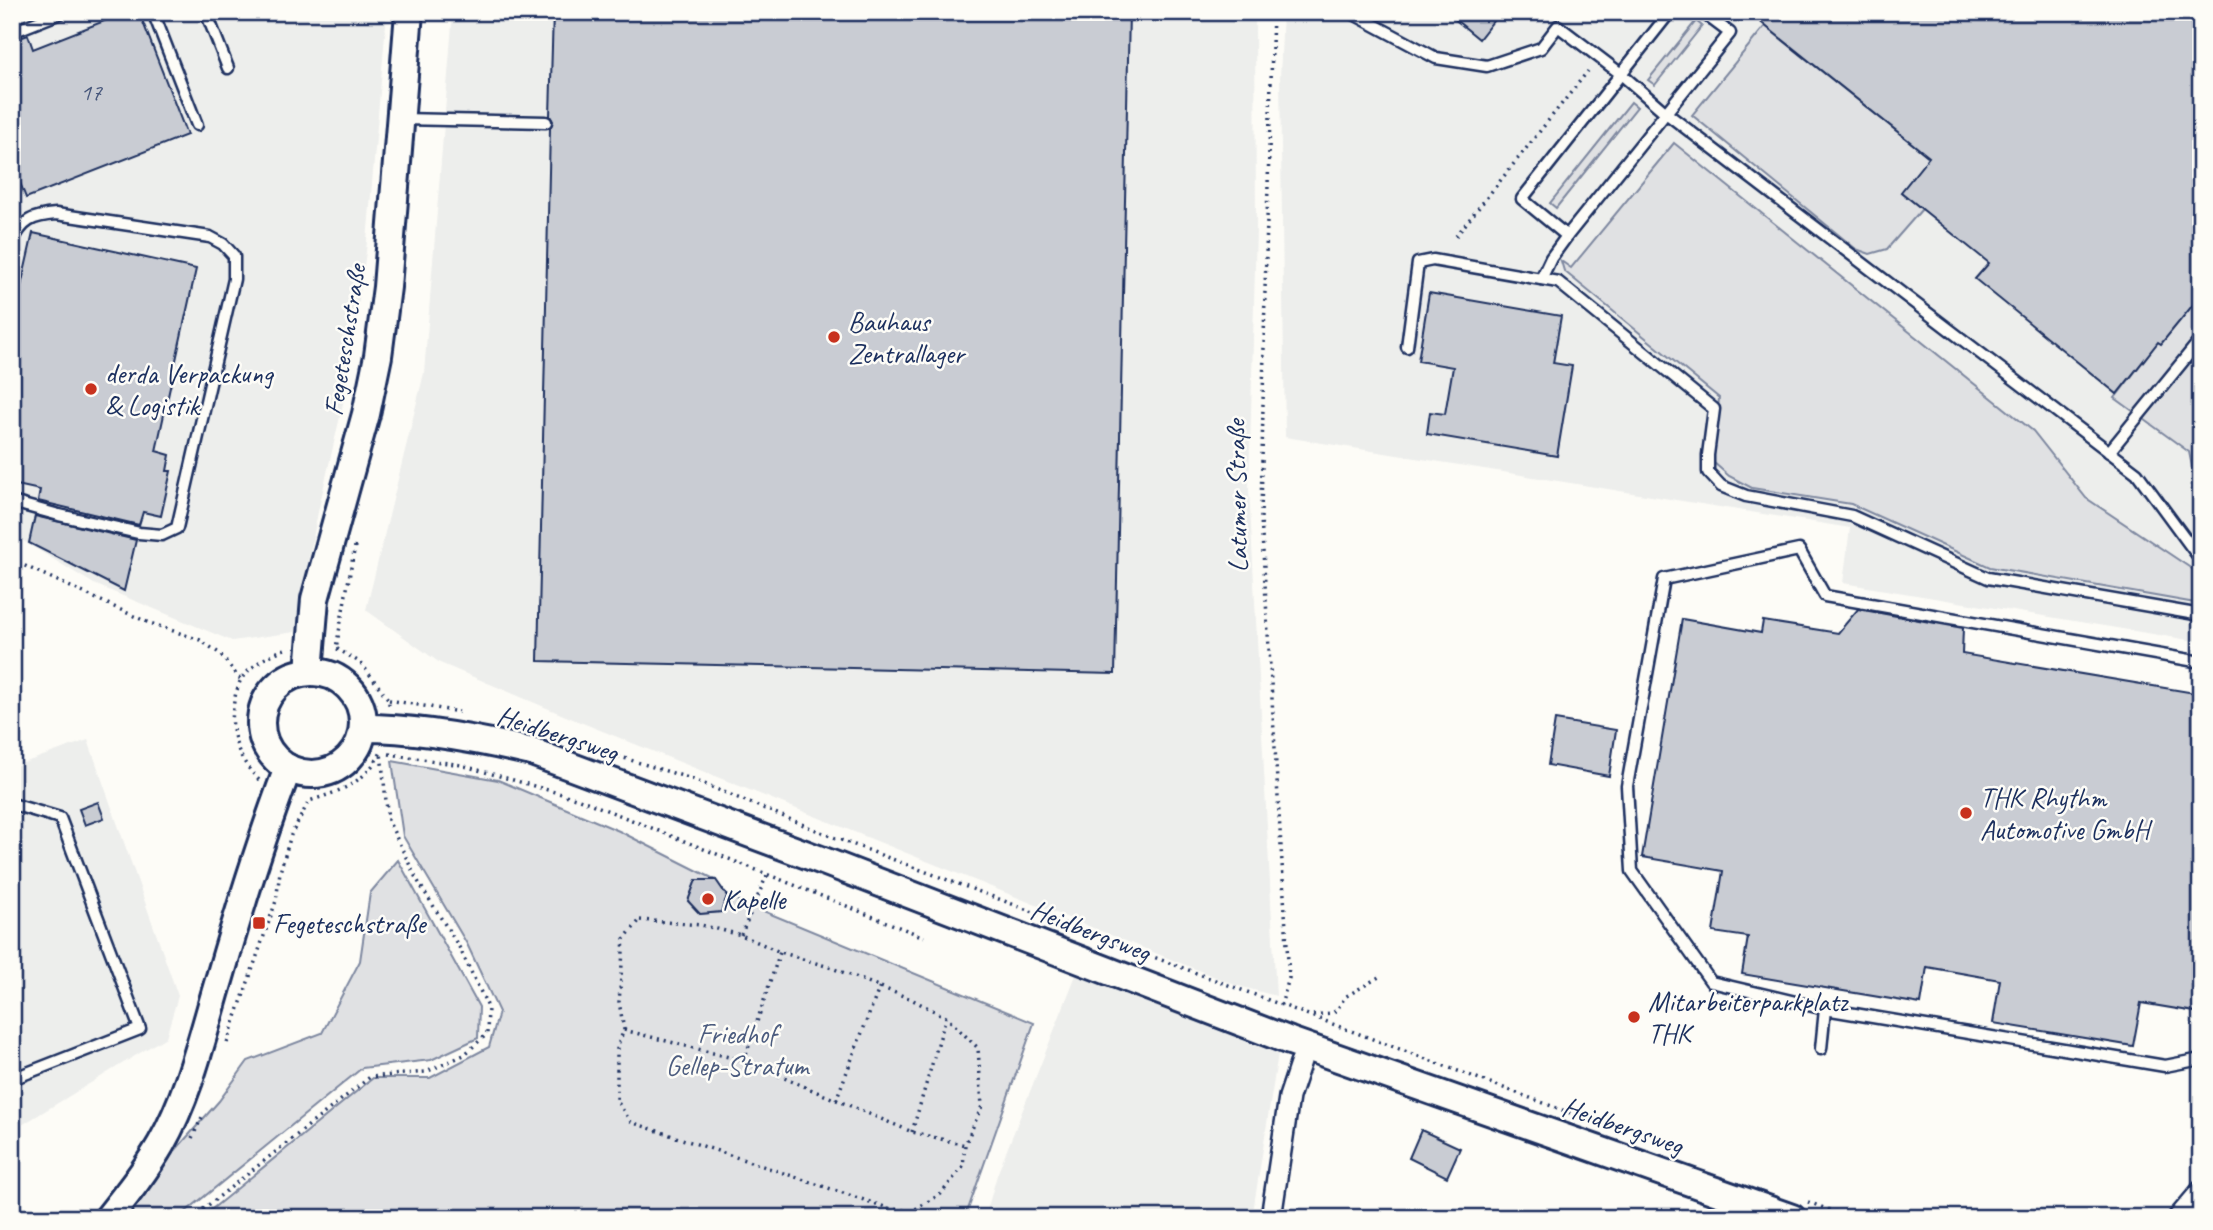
<svg xmlns="http://www.w3.org/2000/svg" width="2213" height="1230" viewBox="0 0 2213 1230" font-family="Caveat,sans-serif">
	<style>
		.built { fill: #edeeec }
		.green { fill: #e0e1e3; stroke: #7e88a0; stroke-width: 2 }
		.building { fill: #c9ccd3; stroke: #1b2f5e; stroke-width: 2 }
		.lines { fill: none; stroke-linecap: round; stroke-linejoin: round }
		.lane-casing { stroke: #1b2f5e; stroke-width: 15 }
		.street-casing { stroke: #1b2f5e; stroke-width: 24 }
		.secondary-casing { stroke: #1b2f5e; stroke-width: 32 }
		.path { stroke: #1b2f5e; stroke-width: 3.5; stroke-dasharray: 2 5; stroke-linecap: butt }
		.lane { stroke: #fdfcf7; stroke-width: 10 }
		.street { stroke: #fdfcf7; stroke-width: 19 }
		.secondary { stroke: #fdfcf7; stroke-width: 26 }
		.poi-dot { fill: #c8321e; stroke: #fdfcf7; stroke-width: 2.5 }
		.labels { text-anchor: middle; stroke-width: 5; stroke-linejoin: round; paint-order: stroke }
		.number-label { font-size: 24px; fill: #46567b }
		.poi-label { font-size: 28px; fill: #1b2f5e; stroke: #fdfcf7; text-anchor: start }
		.street-label { font-size: 28px; fill: #1b2f5e; stroke: #fdfcf7 }
		.park-label { font-size: 28px; fill: #4c5c7f; stroke: #fdfcf7 }
	</style>
	<rect width="100%" height="100%" fill="#fdfcf7"/>
	<filter id="ink" filterUnits="userSpaceOnUse"><feTurbulence type="fractalNoise" baseFrequency=".0143" numOctaves="2"/><feDisplacementMap in="SourceGraphic" scale="14" xChannelSelector="R" yChannelSelector="G"/><feConvolveMatrix kernelMatrix="1 2 1 2 8 2 1 2 1" color-interpolation-filters="sRGB"/></filter>
	<g filter="url(#ink)">
		<!-- built -->
		<g class="built">
			<path d="M12 12H387L366 252 345 395 318 512 295 632 232 641 94 584 12 534Z"/>
			<path d="M453 12H1255L1256 230 1249 489 1276 996 1235 985 580 722 440 663 366 610 424 373Z"/>
			<path d="M1283 12H2201V642L1843 583 1850 528 1285 437 1280 77Z"/>
			<path d="M88 740 178 996 166 1037 12 1131V767Z"/>
			<path d="M1076 975 1278 1054 1252 1218H985L997 1175Z"/>
		</g>
		<!-- green -->
		<g class="green">
			<path d="M1696 21 1702 26 1655 85 1648 80Z"/>
			<path d="M1765 26 1929 157 1901 192 1922 209 1887 249 1870 254 1856 249 1692 115Z"/>
			<path d="M1631 102 1637 107 1556 208 1550 203Z"/>
			<path d="M1674 143 2033 431 2086 498 2201 575V604L1990 567 1851 504 1752 488 1729 476 1713 462 1719 398 1564 271 1561 261 1571 268Z"/>
			<path d="M2201 295V508L2189 452 2115 398 2158 342 2161 344Z"/>
			<path d="M392 761 498 780 619 831 716 880H696L688 901 700 914 721 912 727 896 1034 1023 965 1218H201L373 1078H430L489 1047 499 1012 467 944 403 836Z"/>
			<path d="M398 860 479 1007 478 1038 431 1060 362 1068 178 1218H125L173 1153 219 1101 248 1061 322 1033 360 961 370 893Z"/>
		</g>
		<!-- building -->
		<g class="building">
			<path d="M127 12H139L187 135 26 198 12 162V41L28 35 33 49Z"/>
			<path d="M553 12H1129L1115 674 538 661 550 128 553 121 550 116Z"/>
			<path d="M1446 12H1500L1479 39Z"/>
			<path d="M1748 12H2201V295L2161 344 2158 342 2117 394 1975 279 1989 263 1901 192 1929 157Z"/>
			<path d="M33 233 196 269 156 451 170 455 167 471H171L161 516 143 512 139 525 38 501 40 490 12 484V326Z"/>
			<path d="M1429 293 1561 316 1553 363 1572 366 1557 456 1427 434 1430 412 1445 414 1453 367 1418 361Z"/>
			<path d="M35 516 136 540 124 591 29 543Z"/>
			<path d="M1858 609 1963 628 1962 654 2201 694V1013L2141 1003 2133 1046 1993 1023 2000 980 1927 967 1921 1004 1742 974 1748 937 1713 932 1723 871 1642 857 1682 619 1761 633 1763 621 1838 633Z"/>
			<path d="M1555 720 1616 730 1609 776 1548 765Z"/>
			<path d="M98 802 104 818 85 825 79 809Z"/>
			<path d="M696 880H716L727 896 721 912 700 914 688 901Z"/>
			<path d="M1421 1130 1460 1148 1447 1177 1409 1158Z"/>
		</g>
		<g class="lines">
			<!-- lane casing -->
			<g class="lane-casing">
				<g id="lane">
					<path d="M153 12 197 125"/>
					<path d="M206 12 228 68"/>
					<path d="M1350 12 1436 58 1487 66 1541 48 1558 26 1621 74 1666 113 2137 473 2201 560"/>
					<path d="M12 32 63 12"/>
					<path d="M401 119 546 122"/>
					<path d="M1567 236 1522 199 1670 12"/>
					<path d="M12 242C23 220 32 216 56 214L210 237 223 244 234 256V279L177 528 162 535 139 533 59 515 12 502"/>
					<path d="M1541 279 1551 258 1567 236 1730 33 1702 12"/>
					<path d="M1407 347 1418 263 1433 260 1558 282 1714 409 1708 455V472L1721 486 1746 496 1852 516 1988 578 2201 615"/>
					<path d="M2109 452 2201 339"/>
					<path d="M2201 662 1825 596 1799 550 1664 579 1627 786 1632 871 1711 982 1825 1009 2165 1066 2201 1059"/>
					<path d="M12 804 60 818 140 1029 12 1079"/>
					<path d="M1821 1049 1825 1009"/>
				</g>
			</g>
			<!-- street casing -->
			<g class="street-casing">
				<g id="street">
					<path d="M1271 1218 1289 1097 1306 1046"/>
					<path d="M2178 1218 2201 1191"/>
				</g>
			</g>
			<!-- secondary casing -->
			<g class="secondary-casing">
				<g id="secondary">
					<path d="M309 671 315 599 366 414 378 356 387 287 409 12"/>
					<circle cx="312" cy="723" r="51"/>
					<path d="M363 728C419 728 477 739 532 752L826 862 1290 1041 1792 1218"/>
					<path d="M108 1218C127 1194 146 1170 161 1144 190 1093 203 1033 220 977 240 907 262 837 288 768"/>
				</g>
			</g>
			<!-- path -->
			<g class="path">
				<path d="M1273 12 1265 289 1261 518 1289 978 1281 1005"/>
				<path d="M1456 236 1588 71"/>
				<path d="M355 546 336 648 361 663 389 700V708"/>
				<path d="M12 560 147 622 200 640 219 653 240 679"/>
				<path d="M389 700 459 712"/>
				<path d="M598 750 692 779 833 837 1581 1117"/>
				<path d="M389 754 461 765 579 799 924 937"/>
				<path d="M259 780C235 757 227 725 236 693 238 688 239 682 242 678 253 664 272 653 288 648"/>
				<path d="M640 920 701 925 741 935 780 952 832 968 911 999 946 1017 978 1048 982 1106 965 1145 963 1166 941 1194 912 1211 891 1209 631 1122 617 1101V1047L624 1030 619 1002 624 939Z"/>
				<path d="M741 935 767 875"/>
				<path d="M1313 1015 1332 1013 1337 1010 1345 997 1379 977"/>
				<path d="M624 1030 744 1061 912 1132 965 1145"/>
				<path d="M227 1043 276 901 280 872 291 835 309 801C341 791 366 783 382 750"/>
				<path d="M744 1061 780 952"/>
				<path d="M836 1100 880 986"/>
				<path d="M912 1132 946 1017"/>
				<path d="M192 1138 202 1117"/>
				<path d="M1808 1202 1851 1218"/>
				<path d="M192 1218 370 1077 426 1072 464 1055 487 1034 488 1007 459 947 416 878 388 820 381 753"/>
			</g>
			<!-- lane -->
			<use href="#lane" class="lane"/>
			<!-- street -->
			<use href="#street" class="street"/>
			<!-- secondary -->
			<use href="#secondary" class="secondary"/>
		</g>
	</g>
	<!-- markers -->
	<g class="poi-dot">
		<circle cx="834" cy="337" r="7"/>
		<circle cx="91" cy="389" r="7"/>
		<circle cx="1966" cy="813" r="7"/>
		<circle cx="708" cy="899" r="7"/>
		<rect x="252" y="916" width="14" height="14" rx="3.5"/>
		<circle cx="1634" cy="1017" r="7"/>
	</g>
	<g class="labels">
		<!-- number labels -->
		<g class="number-label">
			<text x="91" y="100">17</text>
		</g>
		<!-- poi labels -->
		<g class="poi-label">
			<text x="848" y="331">Bauhaus<tspan x="848" dy="32">Zentrallager</tspan></text>
			<text x="105" y="383">derda Verpackung<tspan x="105" dy="32">&amp; Logistik</tspan></text>
			<text x="1980" y="807">THK Rhythm<tspan x="1980" dy="32">Automotive GmbH</tspan></text>
			<text x="722" y="909">Kapelle</text>
			<text x="273" y="933">Fegeteschstraße</text>
			<text x="1648" y="1011">Mitarbeiterparkplatz<tspan x="1648" dy="32">THK</tspan></text>
		</g>
		<!-- street labels -->
		<g class="street-label">
			<text transform="translate(344 340) rotate(-81)" y="10">Fegeteschstraße</text>
			<text transform="translate(1236 496) rotate(-91)" y="10">Latumer Straße</text>
			<text transform="translate(558 733) rotate(18)" y="10">Heidbergsweg</text>
			<text transform="translate(1091 930) rotate(21)" y="10">Heidbergsweg</text>
			<text transform="translate(1623 1125) rotate(19)" y="10">Heidbergsweg</text>
		</g>
		<!-- park labels -->
		<g class="park-label">
			<text x="737" y="1043">Friedhof<tspan x="737" dy="32">Gellep-Stratum</tspan></text>
		</g>
	</g>
	<!-- margin -->
	<rect width="2213" height="1230" fill="none" stroke="#fdfcf7" stroke-width="42"/>
	<rect x="21" y="21" width="2171" height="1188" fill="none" stroke="#1b2f5e" stroke-width="2.5" filter="url(#ink)"/>
</svg>
